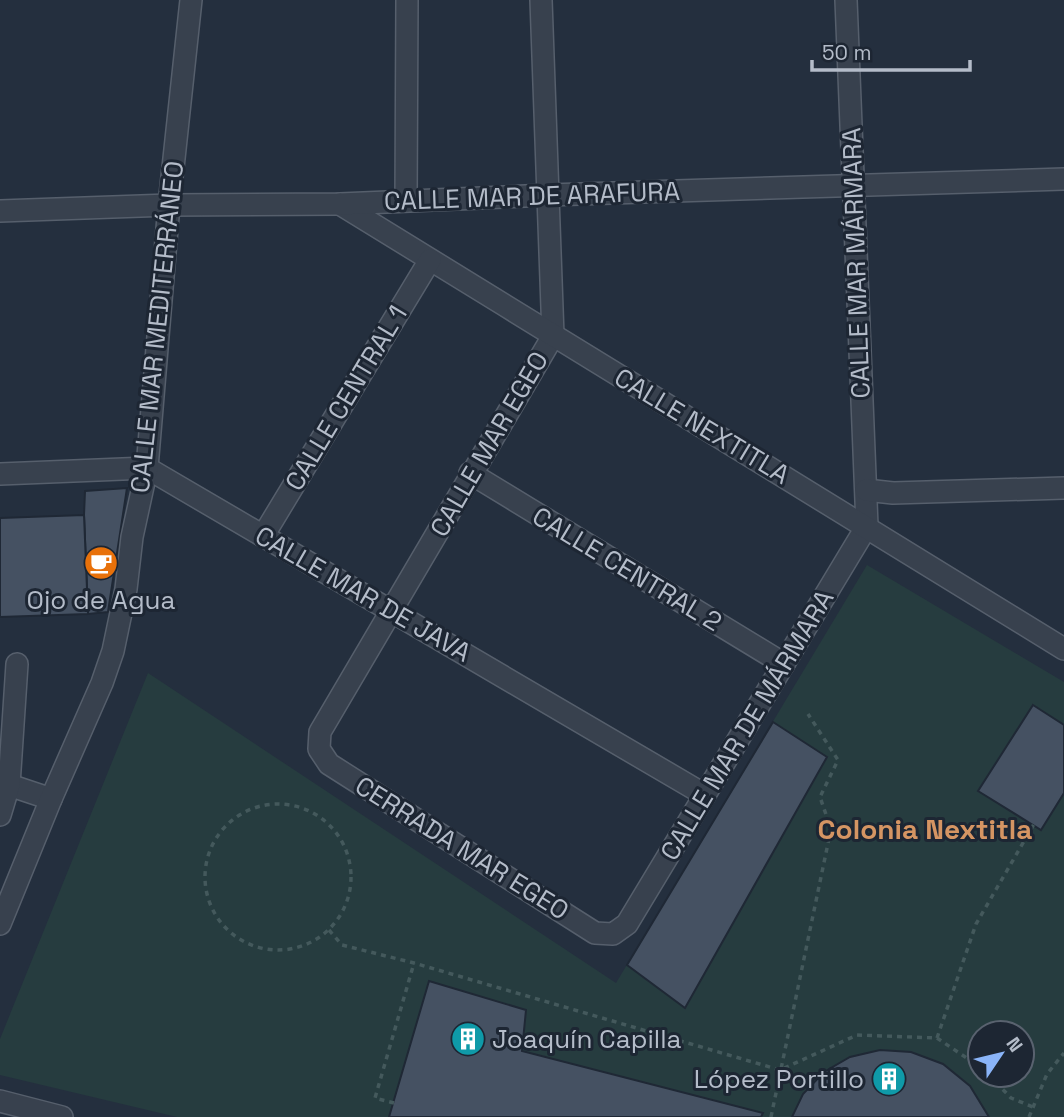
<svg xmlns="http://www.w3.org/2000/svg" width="1064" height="1117" viewBox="0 0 1064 1117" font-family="'Space Grotesk',sans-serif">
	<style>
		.green { fill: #263c3f; fill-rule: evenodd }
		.building { fill: #455162; stroke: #1f2835; stroke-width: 2 }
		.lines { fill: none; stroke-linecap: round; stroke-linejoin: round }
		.minor-casing { stroke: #565f6c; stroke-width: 24 }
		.path { stroke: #44595c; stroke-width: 3.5; stroke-dasharray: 5 5; stroke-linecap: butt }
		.minor { stroke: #38414e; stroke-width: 21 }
		.labels { text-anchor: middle; stroke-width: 6; stroke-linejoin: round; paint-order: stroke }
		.street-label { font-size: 26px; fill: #b4bcc9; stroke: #1d2633 }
		.poi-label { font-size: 26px; fill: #b4bcc9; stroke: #1d2633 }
		.neighbourhood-label { font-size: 28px; font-weight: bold; fill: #d59563; stroke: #1d2633 }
	</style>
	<rect width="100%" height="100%" fill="#242f3e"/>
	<!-- green -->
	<path class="green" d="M867 565 1064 682V1117H177L0 1075V1039L148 673 616 983ZM980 1033H1022V1075H980Z"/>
	<!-- building -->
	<g class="building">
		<path d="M127 488 108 612 88 614 84 515 85 491Z"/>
		<path d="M84 515 88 614 0 617V518Z"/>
		<path d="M1033 705 1064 725V793L1041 830 978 791Z"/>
		<path d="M773 722 827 757 685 1008 627 965Z"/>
		<path d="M429 981 526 1010 522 1051 763 1113 761 1117H389Z"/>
		<path d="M880 1050 911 1052 943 1064 970 1086 989 1117H792L803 1094 824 1072 850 1057Z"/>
	</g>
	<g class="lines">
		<!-- minor casing -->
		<g class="minor-casing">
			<g id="minor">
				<path d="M541 0 553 336 320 732 319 749 329 764 595 933 613 934 627 924 867 526 846 0"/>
				<path d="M406 201 407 0"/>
				<path d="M340 204C581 353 824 499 1064 649"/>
				<path d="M0 211 169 205 340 204 548 195 1064 179"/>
				<path d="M470 473 784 664"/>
				<path d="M0 474 147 468 705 795"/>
				<path d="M866 490 893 493 1064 488"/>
				<path d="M263 536 430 260"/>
				<path d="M9 785 51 799"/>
				<path d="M0 815 9 785 17 664"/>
				<path d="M0 924 51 799 102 683 113 651 126 589 132 537 147 468 169 205 191 0"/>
				<path d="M0 1101 62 1117"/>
			</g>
		</g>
		<!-- path -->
		<g class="path">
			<circle cx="278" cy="877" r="73"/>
			<path d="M329 930 342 945 414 963 780 1070 857 1035 937 1038 980 1067"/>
			<path d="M937 1038 976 924 1034 824"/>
			<path d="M989 1075 1011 1098 1033 1107"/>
			<path d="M394 1103 375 1098 414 963"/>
			<path d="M771 1117 831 829 820 797 838 760 808 714"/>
			<path d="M1029 1117 1047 1074 1064 1053"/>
		</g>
		<!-- minor -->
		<use href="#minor" class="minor"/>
	</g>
	<!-- icons -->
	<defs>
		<g id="cafe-disc" transform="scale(1.75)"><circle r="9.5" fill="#e8710a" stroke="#1d2633"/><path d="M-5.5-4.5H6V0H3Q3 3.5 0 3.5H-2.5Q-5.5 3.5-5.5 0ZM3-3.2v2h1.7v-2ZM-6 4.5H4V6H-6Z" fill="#fff"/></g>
		<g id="building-disc" transform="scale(1.75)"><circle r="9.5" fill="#0f9aa8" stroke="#1d2633"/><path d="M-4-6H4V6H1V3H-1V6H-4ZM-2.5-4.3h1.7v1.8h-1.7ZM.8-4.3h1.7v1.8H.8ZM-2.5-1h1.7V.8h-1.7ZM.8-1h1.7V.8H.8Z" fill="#fff"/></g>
	</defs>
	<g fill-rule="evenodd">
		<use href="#cafe-disc" x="101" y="563"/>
		<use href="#building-disc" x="468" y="1039"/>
		<use href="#building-disc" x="889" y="1079"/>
	</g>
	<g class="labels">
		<!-- street labels -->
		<g class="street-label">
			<text transform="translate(532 196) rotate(-2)" y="9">CALLE MAR DE ARAFURA</text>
			<text transform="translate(856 263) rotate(-92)" y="9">CALLE MAR MÁRMARA</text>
			<text transform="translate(157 327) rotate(-84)" y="9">CALLE MAR MEDITERRÁNEO</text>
			<text transform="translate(346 398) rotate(-59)" y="9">CALLE CENTRAL 1</text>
			<text transform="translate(702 426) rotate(31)" y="9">CALLE NEXTITLA</text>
			<text transform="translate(489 444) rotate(-60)" y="9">CALLE MAR EGEO</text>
			<text transform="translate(627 569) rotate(31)" y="9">CALLE CENTRAL 2</text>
			<text transform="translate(363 594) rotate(30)" y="9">CALLE MAR DE JAVA</text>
			<text transform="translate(747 725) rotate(-59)" y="9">CALLE MAR DE MÁRMARA</text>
			<text transform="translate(462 848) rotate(32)" y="9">CERRADA MAR EGEO</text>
		</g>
		<!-- poi labels -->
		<g class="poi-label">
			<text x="101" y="609">Ojo de Agua</text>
			<text x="492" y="1048" text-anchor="start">Joaquín Capilla</text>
			<text x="864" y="1088" text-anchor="end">López Portillo</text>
		</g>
		<!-- neighbourhood labels -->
		<g class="neighbourhood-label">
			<text x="925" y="839">Colonia Nextitla</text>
		</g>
	</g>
	<!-- north arrow -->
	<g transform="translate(1001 1054) rotate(55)"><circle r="33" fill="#1d2633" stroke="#59626f" stroke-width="2"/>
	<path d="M0-5L12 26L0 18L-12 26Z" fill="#8ab4f8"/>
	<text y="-10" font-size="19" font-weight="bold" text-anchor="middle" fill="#b4bcc9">N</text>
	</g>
	<!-- scale -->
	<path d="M812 60v10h158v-10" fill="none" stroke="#b4bcc9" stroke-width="3.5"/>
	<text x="822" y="60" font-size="21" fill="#b4bcc9" stroke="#1d2633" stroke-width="5" paint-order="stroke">50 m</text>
</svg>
